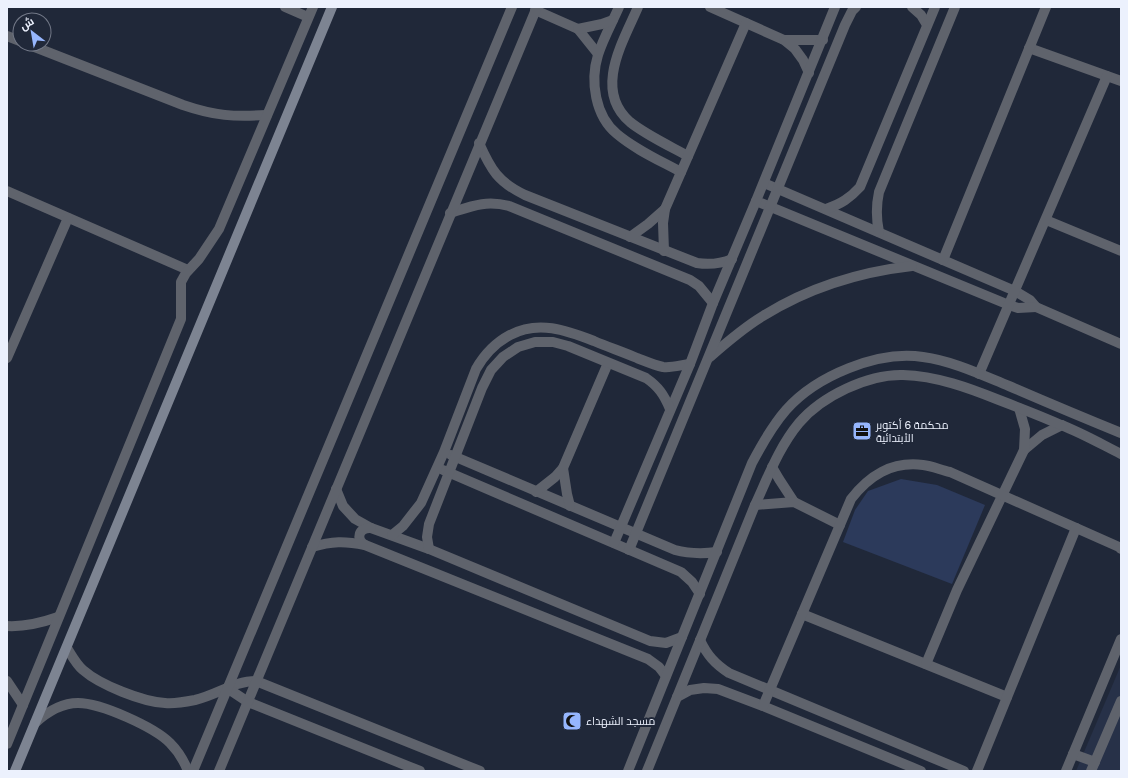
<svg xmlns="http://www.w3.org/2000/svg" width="1128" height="778" viewBox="0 0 1128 778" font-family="'Golos Text',Cairo,sans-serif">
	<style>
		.built { fill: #273148 }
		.green { fill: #2c3a5b }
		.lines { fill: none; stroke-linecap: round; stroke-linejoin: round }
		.street { stroke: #5f636c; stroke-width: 10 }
		.secondary { stroke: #7d8492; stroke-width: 10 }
		.labels { text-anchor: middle; stroke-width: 4; stroke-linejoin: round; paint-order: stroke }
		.poi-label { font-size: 11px; fill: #ecf1fd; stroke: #202839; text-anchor: start }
	</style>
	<rect width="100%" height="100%" fill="#202839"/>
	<!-- built -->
	<path class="built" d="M1121 665V771H1076Z"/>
	<!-- green -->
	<path class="green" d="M901 479 937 485 985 505 952 584 843 542 855 510 868 491Z"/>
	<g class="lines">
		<!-- street -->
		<g class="street">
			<path d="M285 7 308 17"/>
			<path d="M619 7C612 23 603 39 598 55 590 81 595 116 617 134 636 150 659 160 681 172"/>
			<path d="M638 7C623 42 593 90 630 122 646 135 670 146 688 156"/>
			<path d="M710 7 784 40 795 49 803 60 809 73"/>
			<path d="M912 7 921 15 927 25"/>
			<path d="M535 10 578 29 598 54"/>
			<path d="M578 29 602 24 613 20"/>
			<path d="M7 36 20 41"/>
			<path d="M784 40H823"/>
			<path d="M27 44 183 105C215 116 234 117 267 115"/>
			<path d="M1029 48 1121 81"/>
			<path d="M479 143C491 170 498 182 525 195L697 263C710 265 720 264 732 259"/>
			<path d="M764 183 1015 291 1030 300 1036 307 1121 344"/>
			<path d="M7 191 188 270"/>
			<path d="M756 201 1009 305 1018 308 1036 307"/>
			<path d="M826 209C841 204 850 198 860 187L935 7"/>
			<path d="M450 213C472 206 486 200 509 206L690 280 699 286 713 303"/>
			<path d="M1046 220 1121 251"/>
			<path d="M879 232C876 218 876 206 879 192L955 7"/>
			<path d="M630 237 648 224 665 209"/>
			<path d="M664 251 663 223 665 209 746 23"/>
			<path d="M943 260 1046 7"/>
			<path d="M710 357C727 342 743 328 763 316 808 288 859 272 912 266"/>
			<path d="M7 358 68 218"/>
			<path d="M979 374 1107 76"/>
			<path d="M1024 450 1042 435 1062 425"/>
			<path d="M451 455 675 550C690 554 702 554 717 552"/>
			<path d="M772 467 779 479 794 502"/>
			<path d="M563 468 567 494 570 506"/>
			<path d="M443 470 681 572 692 582 700 594"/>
			<path d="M336 489 343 506 355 519 371 528 429 549 650 641 666 643 682 637"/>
			<path d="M536 492 555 477 563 468 608 363"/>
			<path d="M755 505 794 502 840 525"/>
			<path d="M392 535 403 526 421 503 444 452 476 369C484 355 495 343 510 335 538 320 566 330 594 341 608 347 623 352 637 358 645 361 654 365 663 367 672 368 681 365 690 364"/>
			<path d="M614 543 690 364 713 303 756 201 835 7"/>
			<path d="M365 545C355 539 359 527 371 528"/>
			<path d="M312 547C332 541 345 541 365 545L648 659 659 667 666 676"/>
			<path d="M429 549 427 537 429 524 482 388 491 370 503 357 518 347 535 342H553L568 346 646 378C659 387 664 395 670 409"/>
			<path d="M629 550 845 25 852 11 856 7"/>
			<path d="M802 614 1007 697"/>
			<path d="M7 626C25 627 41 623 58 617"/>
			<path d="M700 640C707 655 715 664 729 673L964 771"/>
			<path d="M67 648C72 656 76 664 83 670 100 685 143 702 165 703 175 704 185 702 195 700 217 695 234 681 256 681L480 771"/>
			<path d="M926 664 957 590 1024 450 1025 429 1019 408"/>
			<path d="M7 681 23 705"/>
			<path d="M227 688 248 702 420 771"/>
			<path d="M677 697 690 690 704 688 718 689 763 706 921 771"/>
			<path d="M763 706 851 499C869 476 891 461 923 465 932 466 941 470 950 472L1119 547 1121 549"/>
			<path d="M35 723C47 712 61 703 78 703 101 703 154 727 170 743 178 751 184 761 188 771"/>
			<path d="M7 744 181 319V282L186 273 199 259 219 229 313 7"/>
			<path d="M1073 754 1095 762"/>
			<path d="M193 771 512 7"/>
			<path d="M219 771 537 7"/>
			<path d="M628 771 752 463C762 444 772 426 786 410 816 376 878 350 923 357 953 361 982 375 1009 386 1046 402 1084 418 1121 433"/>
			<path d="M647 771 755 505C768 477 779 447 799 423 822 396 868 374 903 375 937 376 969 388 999 400 1020 408 1041 416 1061 425 1082 433 1101 444 1121 454"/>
			<path d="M977 771 1076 528"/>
			<path d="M1066 771 1121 639"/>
			<path d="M1091 771 1121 701"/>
		</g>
		<!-- secondary -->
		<path class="secondary" d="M15 771 332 7"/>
	</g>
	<!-- icons -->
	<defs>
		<g id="office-square" transform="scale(1)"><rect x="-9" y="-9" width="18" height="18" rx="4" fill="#96b6fd" stroke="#202839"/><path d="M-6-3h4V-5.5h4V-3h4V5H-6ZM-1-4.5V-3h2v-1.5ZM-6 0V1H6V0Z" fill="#111"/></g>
		<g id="mosque-square" transform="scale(1)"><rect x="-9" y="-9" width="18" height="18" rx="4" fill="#96b6fd" stroke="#202839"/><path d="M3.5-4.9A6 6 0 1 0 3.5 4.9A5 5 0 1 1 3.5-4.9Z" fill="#111"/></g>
	</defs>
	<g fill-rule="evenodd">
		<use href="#office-square" x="862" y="431"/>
		<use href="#mosque-square" x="572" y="721"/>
	</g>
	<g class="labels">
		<!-- poi labels -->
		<g class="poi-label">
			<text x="876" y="429">محكمة 6 أكتوبر<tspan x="876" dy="13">الأبتدائية</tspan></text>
			<text x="586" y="725">مسجد الشهداء</text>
		</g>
	</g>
	<!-- border -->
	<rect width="1128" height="778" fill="none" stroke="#ecf1fd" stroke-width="16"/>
	<!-- north arrow -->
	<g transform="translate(32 32) rotate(329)"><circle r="19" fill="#202839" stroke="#727887"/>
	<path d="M0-3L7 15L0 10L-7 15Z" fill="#96b6fd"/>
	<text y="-6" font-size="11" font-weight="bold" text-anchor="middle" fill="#ecf1fd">ش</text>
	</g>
</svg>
